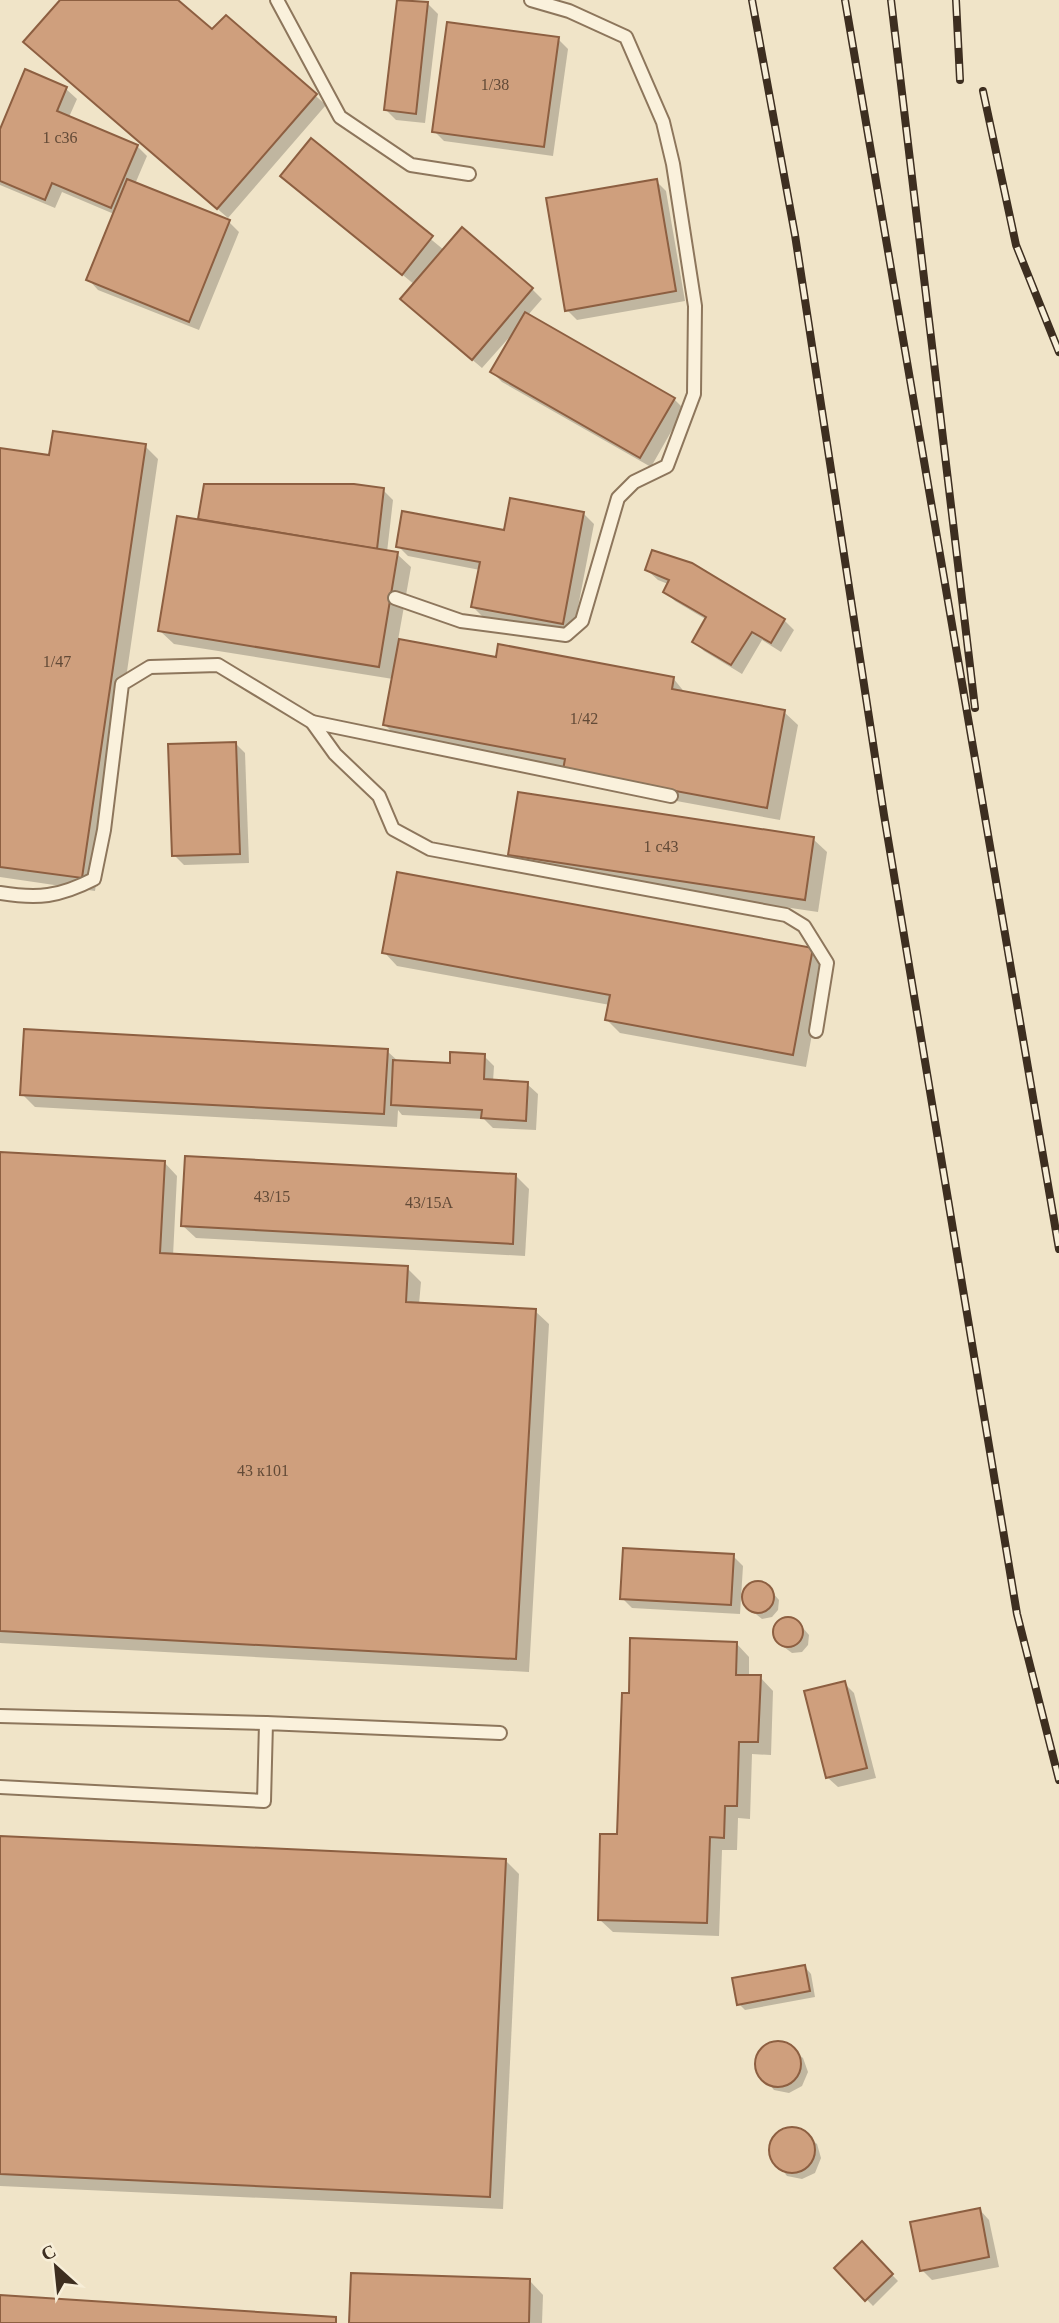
<svg xmlns="http://www.w3.org/2000/svg" width="1059" height="2323" viewBox="0 0 1059 2323" font-family="'Times New Roman',serif">
	<style>
		.shadow { fill: #0003 }
		.building { fill: #cf9f7d; stroke: #8d5f41; stroke-width: 2 }
		.lines { fill: none; stroke-linecap: round; stroke-linejoin: round }
		.service-casing { stroke: #8d765c; stroke-width: 16 }
		.service { stroke: #faf1dc; stroke-width: 12 }
		.rail-casing { stroke: #3d2e20; stroke-width: 8 }
		.rail { stroke: #f7eed8; stroke-width: 5; stroke-dasharray: 16; stroke-linecap: butt }
		.labels { text-anchor: middle; stroke-width: 5; stroke-linejoin: round; paint-order: stroke }
		.number-label { font-size: 16px; fill: #624a37 }
	</style>
	<rect width="100%" height="100%" fill="#f0e4c8"/>
	<!-- shadow -->
	<g class="shadow">
		<path d="M62 0H176L213 32 226 17 326 105 228 218 35 52Z"/>
		<path d="M428 4 438 14 425 123 396 120 386 110Z"/>
		<path d="M558 39 568 49 553 156 444 141 434 131Z"/>
		<path d="M26 72 66 89 77 99 69 117 137 146 147 156 135 184 229 222 239 232 199 330 98 290 88 279 114 214 62 192 55 208 0 185V133Z"/>
		<path d="M311 141 444 250 532 289 542 299 528 315 674 399 684 409 651 467 502 382 492 372 513 333 482 368 412 309 415 285 282 176Z"/>
		<path d="M656 181 666 191 685 301 577 320 567 310Z"/>
		<path d="M145 446 158 459 95 891 0 877V450L51 457Z"/>
		<path d="M383 490 393 500 387 552 397 554 411 567 398 640 497 659 673 678 686 694 784 712 798 725 780 820 578 783 398 738 384 724 393 679 174 644 160 631 203 522 200 519Z"/>
		<path d="M584 514 594 524 573 633 483 617 473 607 480 570 408 556 398 546 506 532Z"/>
		<path d="M647 570 784 620 794 630 781 652 762 640 742 674 704 651 694 641 707 620 675 601 665 591 668 584 658 580Z"/>
		<path d="M235 743 245 753 249 863 184 865 174 855Z"/>
		<path d="M813 839 827 852 818 912 523 868 510 854Z"/>
		<path d="M812 950 825 963 806 1067 620 1033 607 1020 610 1005 397 966 384 952Z"/>
		<path d="M387 1051 399 1062 451 1065 484 1056 494 1066 493 1082 527 1084 538 1094 536 1130 493 1128 484 1119 402 1115 398 1110 397 1127 35 1107 22 1094Z"/>
		<path d="M0 1154 164 1162 177 1176 173 1256 407 1268 421 1282 419 1304 535 1311 549 1324 529 1672 0 1643Z"/>
		<path d="M516 1176 529 1189 525 1256 196 1238 182 1225Z"/>
		<path d="M733 1556 743 1566 740 1614 632 1608 622 1598Z"/>
		<path d="M756 1583 766 1585 779 1600 778 1610 772 1617 762 1619 746 1606 743 1596 747 1587Z"/>
		<path d="M786 1618 796 1620 809 1635 808 1645 802 1652 792 1653 776 1641 773 1631 777 1622Z"/>
		<path d="M736 1643 749 1657V1677H760L773 1691 771 1755 752 1754 750 1819 738 1818 737 1850H722L719 1936 613 1932 599 1919 618 1836 630 1694Z"/>
		<path d="M844 1683 854 1693 876 1778 838 1787 827 1777Z"/>
		<path d="M0 1838 506 1861 519 1874 503 2209 0 2186Z"/>
		<path d="M805 1967 811 1974 815 1997 745 2010 739 2004Z"/>
		<path d="M783 2042 803 2058 808 2072 802 2086 789 2093 774 2090 757 2070 758 2055 768 2044Z"/>
		<path d="M797 2128 817 2144 821 2158 815 2173 802 2179 787 2176 771 2156V2142L782 2131Z"/>
		<path d="M979 2209 989 2220 999 2267 932 2280 922 2270Z"/>
		<path d="M862 2244 898 2281 873 2306 837 2268Z"/>
		<path d="M530 2281 543 2295 542 2323H351Z"/>
	</g>
	<!-- building -->
	<g class="building">
		<path d="M60 0H178L212 29 226 15 317 94 217 209 23 42Z"/>
		<path d="M397 0 428 2 416 114 384 110Z"/>
		<path d="M447 22 559 37 544 147 432 132Z"/>
		<path d="M25 69 67 87 57 111 138 145 111 208 52 183 45 200 0 181V129Z"/>
		<path d="M311 138 433 236 402 275 280 176Z"/>
		<path d="M127 179 230 220 189 322 86 280Z"/>
		<path d="M657 179 676 291 565 311 546 198Z"/>
		<path d="M462 227 533 288 472 360 400 299Z"/>
		<path d="M525 312 675 398 640 458 490 372Z"/>
		<path d="M53 431 146 444 82 878 0 867V448L49 455Z"/>
		<path d="M204 484H354L384 488 377 549 198 519Z"/>
		<path d="M510 498 584 512 563 624 471 607 480 562 396 547 402 511 504 530Z"/>
		<path d="M177 516 398 552 379 667 158 631Z"/>
		<path d="M652 550 692 563 785 619 771 643 752 632 731 665 692 642 706 617 663 592 669 580 645 570Z"/>
		<path d="M399 639 496 657 498 644 674 677 672 689 785 710 767 808 563 770 565 759 383 725Z"/>
		<path d="M236 742 240 854 172 856 168 744Z"/>
		<path d="M518 792 814 837 805 900 508 855Z"/>
		<path d="M397 872 813 948 793 1055 605 1020 610 995 382 953Z"/>
		<path d="M24 1029 388 1049 384 1114 20 1095Z"/>
		<path d="M450 1052 485 1054 484 1079 528 1082 526 1121 481 1118 482 1110 391 1105 393 1060 450 1063Z"/>
		<path d="M0 1152 165 1161 160 1253 408 1266 406 1302 536 1309 516 1659 0 1631Z"/>
		<path d="M185 1156 516 1174 513 1244 181 1226Z"/>
		<path d="M623 1548 734 1554 731 1605 620 1599Z"/>
		<circle cx="758" cy="1597" r="16"/>
		<circle cx="788" cy="1632" r="15"/>
		<path d="M630 1638 737 1642 736 1675H761L758 1742H739L737 1806H725L724 1838 710 1837 707 1923 598 1920 600 1834H617L622 1693H629Z"/>
		<path d="M845 1681 867 1768 826 1778 804 1691Z"/>
		<path d="M0 1836 506 1859 490 2197 0 2174Z"/>
		<path d="M805 1965 810 1991 737 2005 732 1978Z"/>
		<circle cx="778" cy="2064" r="23"/>
		<circle cx="792" cy="2150" r="23"/>
		<path d="M980 2208 989 2257 920 2271 910 2222Z"/>
		<path d="M862 2241 893 2274 865 2301 834 2268Z"/>
		<path d="M351 2273 530 2279 529 2323H349Z"/>
		<path d="M0 2295 336 2317V2323H0Z"/>
	</g>
	<g class="lines">
		<!-- service casing -->
		<g class="service-casing">
			<g id="service">
				<path d="M277 0 340 117 411 165 469 174"/>
				<path d="M395 598 461 621 566 635 582 621 618 498 634 482 667 466 694 394 695 306 673 164 663 122 626 37 569 11 531 0"/>
				<path d="M312 722 671 796"/>
				<path d="M0 893C38 899 59 897 94 879L104 830 122 684 150 667 218 665 312 722 335 754 379 796 393 829 430 849 786 915 804 926 827 963 816 1031"/>
				<path d="M0 1716 266 1723"/>
				<path d="M0 1787 264 1801 266 1723 500 1733"/>
			</g>
		</g>
		<!-- service -->
		<use href="#service" class="service"/>
		<!-- rail casing -->
		<g class="rail-casing">
			<g id="rail">
				<path d="M752 0 795 235 884 815 1017 1614 1059 1780"/>
				<path d="M845 0 1059 1249"/>
				<path d="M891 0 975 708"/>
				<path d="M956 0 960 80"/>
				<path d="M983 91 1016 245 1059 352"/>
			</g>
		</g>
		<!-- rail -->
		<use href="#rail" class="rail"/>
	</g>
	<g class="labels">
		<!-- number labels -->
		<g class="number-label">
			<text x="495" y="90">1/38</text>
			<text x="60" y="143">1 с36</text>
			<text x="57" y="667">1/47</text>
			<text x="584" y="724">1/42</text>
			<text x="661" y="852">1 с43</text>
			<text x="272" y="1202">43/15</text>
			<text x="429" y="1208">43/15А</text>
			<text x="263" y="1476">43 к101</text>
		</g>
	</g>
	<!-- north arrow -->
	<g transform="translate(56 2267) rotate(333)" stroke="#f7eed8" stroke-width="5" paint-order="stroke">
	<path d="M0-5L12 26L0 18L-12 26Z" fill="#3d2e20"/>
	<text y="-10" font-size="19" font-weight="bold" text-anchor="middle" fill="#3d2e20">С</text>
	</g>
</svg>
